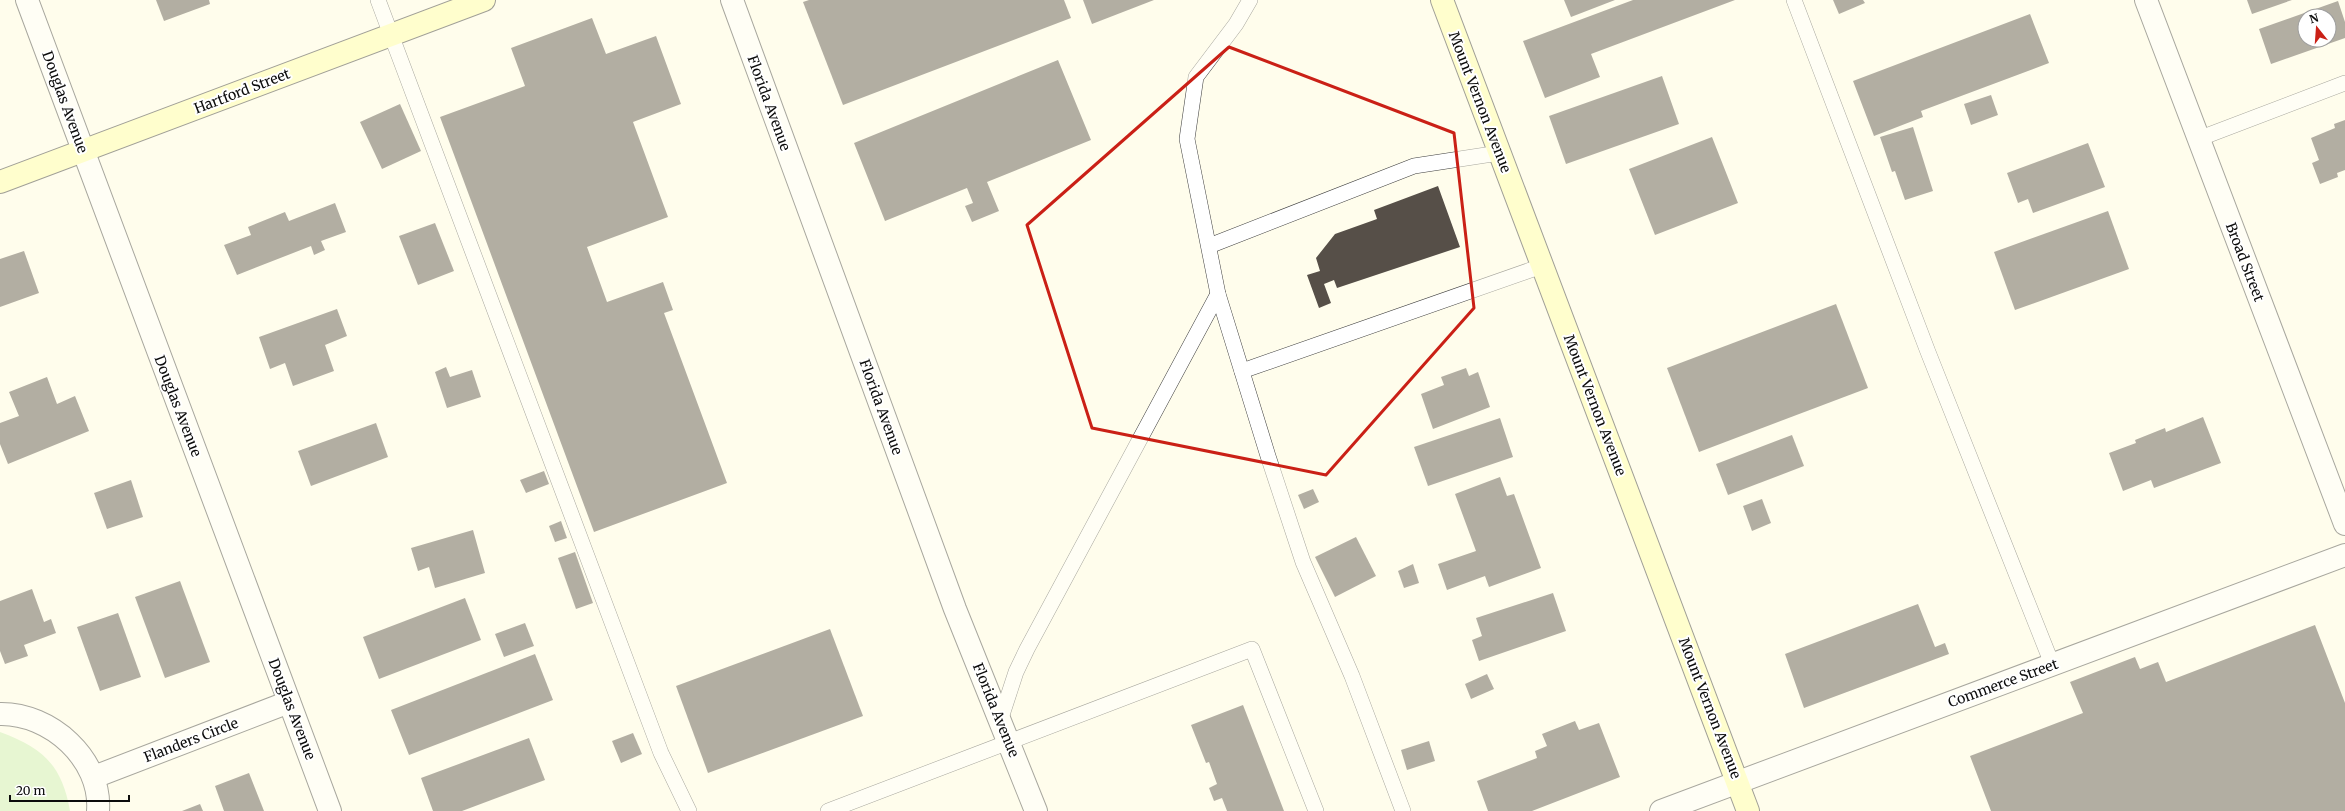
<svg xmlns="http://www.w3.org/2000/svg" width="2345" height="811" viewBox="0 0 2345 811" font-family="Merriweather,serif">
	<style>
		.green { fill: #caeeb1 }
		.building { fill: #564f48; fill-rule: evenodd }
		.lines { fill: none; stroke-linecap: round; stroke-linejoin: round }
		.lane-casing { stroke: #3f3f3f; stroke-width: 16 }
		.street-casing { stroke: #3f3f3f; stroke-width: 24 }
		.secondary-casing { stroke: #2e2e2e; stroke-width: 24 }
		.lane { stroke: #fff; stroke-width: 15 }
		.street { stroke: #fff; stroke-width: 22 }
		.secondary { stroke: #fffea7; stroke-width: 22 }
		.marked { fill: none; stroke: #ca2016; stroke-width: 3; stroke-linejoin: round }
		.labels { text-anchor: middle; stroke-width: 4; stroke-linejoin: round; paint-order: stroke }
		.street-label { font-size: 14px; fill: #0c0c0c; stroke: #fff }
	</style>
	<rect width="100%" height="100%" fill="#fffdec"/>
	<!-- green -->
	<path class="green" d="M0 732C43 748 62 765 70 811H0Z"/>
	<!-- building -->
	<g class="building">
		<path d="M156 0H209L210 4 164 21Z"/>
		<path d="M809 0H1064L1071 18 843 105 803 2Z"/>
		<path d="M1083 0H1154L1092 24Z"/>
		<path d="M1564 0H1615L1571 17Z"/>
		<path d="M1633 0H1735L1591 54 1600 77 1545 98 1523 41Z"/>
		<path d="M1833 0H1863L1865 3 1839 14Z"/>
		<path d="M2247 0H2292L2252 14Z"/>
		<path d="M2338 1 2345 22V38L2271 64 2259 29ZM2305 16H2329V40H2305Z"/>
		<path d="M2030 14 2049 63 1921 111 1923 117 1874 136 1853 81Z"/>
		<path d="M592 18 606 54 656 36 681 104 633 122 668 217 587 247 607 302 663 282 673 310 664 313 727 483 594 532 440 117 525 86 511 48Z"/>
		<path d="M1058 60 1091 140 987 182 999 211 972 222 965 206 973 203 967 188 885 221 854 143Z"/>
		<path d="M1662 76 1679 124 1566 164 1549 116Z"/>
		<path d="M1991 95 1998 115 1971 125 1964 104Z"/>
		<path d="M400 104 421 151 382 169 360 122Z"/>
		<path d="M2345 120V170L2337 173 2338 177 2320 184 2312 163 2319 160 2311 138 2335 128 2334 124Z"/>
		<path d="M1913 127 1933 191 1905 200 1895 171 1892 172 1880 137Z"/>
		<path d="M1712 137 1738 203 1655 235 1629 169Z"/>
		<path d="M2088 143 2105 187 2033 213 2028 199 2018 203 2007 173Z"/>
		<path d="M1438 186 1460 247 1337 288 1334 280 1324 284 1331 303 1319 308 1307 275 1320 271 1316 258 1335 234 1377 219 1374 210Z"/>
		<path d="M335 203 346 232 321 241 325 250 314 255 311 246 237 275 224 245 251 235 248 227 285 212 289 221Z"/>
		<path d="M2108 211 2129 269 2015 310 1994 252Z"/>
		<path d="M435 223 454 271 418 285 399 236Z"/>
		<path d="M24 251 39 293 0 307V259Z"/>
		<path d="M1836 304 1868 388 1699 452 1667 368Z"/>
		<path d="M337 309 347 336 325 345 334 371 293 386 285 363 270 369 259 337Z"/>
		<path d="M446 367 450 377 472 370 481 397 447 408 435 372Z"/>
		<path d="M1466 368 1469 376 1478 372 1490 407 1433 429 1421 394 1444 385 1441 377Z"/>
		<path d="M47 377 57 404 75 396 89 431 8 464 0 444V423L19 416 9 392Z"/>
		<path d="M2203 417 2221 463 2154 488 2151 480 2123 491 2109 453 2136 443 2135 440 2165 428 2166 432Z"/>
		<path d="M1500 418 1513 457 1428 486 1414 447Z"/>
		<path d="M376 423 388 457 311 486 298 451Z"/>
		<path d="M1792 435 1804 466 1728 495 1716 464Z"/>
		<path d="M544 471 549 484 526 493 520 480Z"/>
		<path d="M1500 477 1507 496 1514 494 1541 568 1489 587 1485 576 1447 590 1438 564 1476 551 1455 494Z"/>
		<path d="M131 480 143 517 107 529 94 493Z"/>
		<path d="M1313 489 1319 502 1304 509 1298 495Z"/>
		<path d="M1762 499 1771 523 1752 531 1743 506Z"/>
		<path d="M561 521 567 538 555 542 549 526Z"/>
		<path d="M473 530 485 573 435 588 429 567 418 571 411 548Z"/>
		<path d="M1356 537 1376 576 1335 597 1315 557Z"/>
		<path d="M575 552 593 603 576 609 558 558Z"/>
		<path d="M1413 564 1419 583 1404 588 1398 571Z"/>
		<path d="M180 581 210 662 165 678 135 597Z"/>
		<path d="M32 589 44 622 51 619 56 633 24 645 28 656 5 664 0 651V601Z"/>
		<path d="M1553 593 1566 631 1479 661 1472 640 1482 636 1476 618Z"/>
		<path d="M465 598 481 640 379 679 363 637Z"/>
		<path d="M1918 604 1935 647 1945 643 1949 654 1804 708 1785 654Z"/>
		<path d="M118 613 141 677 100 691 77 627Z"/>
		<path d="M525 623 534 646 504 657 495 634Z"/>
		<path d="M2315 625 2345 703V811H1991L1970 756 2083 713 2070 682 2135 657 2140 669 2158 662 2166 682Z"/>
		<path d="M830 629 863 716 708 773 676 686Z"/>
		<path d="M535 654 553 700 409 755 391 710Z"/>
		<path d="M1487 674 1494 689 1471 699 1465 684Z"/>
		<path d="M1243 705 1284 811H1227L1222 798 1214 801 1209 788 1217 784 1209 762 1206 763 1191 725Z"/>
		<path d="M1575 721 1579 730 1599 723 1620 777 1532 811H1488L1477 781 1537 758 1535 751 1547 746 1542 734Z"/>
		<path d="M633 733 642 754 621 763 612 741Z"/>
		<path d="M529 738 545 780 462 811H433L421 778Z"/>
		<path d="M1429 741 1435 761 1407 770 1401 750Z"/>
		<path d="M249 773 264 811H224L215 786Z"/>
		<path d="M200 804 203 811H182Z"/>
	</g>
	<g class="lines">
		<!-- lane casing -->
		<g class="lane-casing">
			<g id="lane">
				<path d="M378 0 661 753 689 811"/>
				<path d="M1250 0 1236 24 1196 77 1187 139 1218 294 1268 456 1303 562 1352 676 1403 811"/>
				<path d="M1794 0 1928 352 2052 664"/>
				<path d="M2198 139 2345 83"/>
				<path d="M1209 246 1414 166 1499 153"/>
				<path d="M1242 371 1542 266"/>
				<path d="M1000 721 1016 672 1027 649 1218 294"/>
				<path d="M828 811 1252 649 1316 811"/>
			</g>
		</g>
		<!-- street casing -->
		<g class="street-casing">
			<g id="street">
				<path d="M27 0 330 811"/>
				<path d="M732 0 955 609 1036 811"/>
				<path d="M2146 0 2345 524"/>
				<path d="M0 714C50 713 102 759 98 811"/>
				<path d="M94 777 289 702"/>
				<path d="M1661 811 2345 555"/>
			</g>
		</g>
		<!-- secondary casing -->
		<g class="secondary-casing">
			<g id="secondary">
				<path d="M1442 0 1748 811"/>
				<path d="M0 182 484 0"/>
			</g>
		</g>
		<!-- lane -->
		<use href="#lane" class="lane"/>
		<!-- street -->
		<use href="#street" class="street"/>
		<!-- secondary -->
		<use href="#secondary" class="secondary"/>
	</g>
	<!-- marked area -->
	<path d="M0 0H2345V811H0ZM1229 47 1454 133 1474 308 1326 475 1092 428 1027 225Z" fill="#fffdec" fill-opacity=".55" fill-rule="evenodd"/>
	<path class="marked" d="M1229 47 1454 133 1474 308 1326 475 1092 428 1027 225Z"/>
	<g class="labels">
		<!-- street labels -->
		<g class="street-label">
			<text transform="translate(242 91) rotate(-21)" y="5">Hartford Street</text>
			<text transform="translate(65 102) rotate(70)" y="5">Douglas Avenue</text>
			<text transform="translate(1480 102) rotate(69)" y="5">Mount Vernon Avenue</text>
			<text transform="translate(769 103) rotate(70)" y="5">Florida Avenue</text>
			<text transform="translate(2245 262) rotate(69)" y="5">Broad Street</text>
			<text transform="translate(1595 405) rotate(69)" y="5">Mount Vernon Avenue</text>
			<text transform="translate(178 406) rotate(69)" y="5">Douglas Avenue</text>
			<text transform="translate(881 407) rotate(70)" y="5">Florida Avenue</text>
			<text transform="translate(2003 683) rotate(-20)" y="5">Commerce Street</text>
			<text transform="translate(1710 708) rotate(69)" y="5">Mount Vernon Avenue</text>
			<text transform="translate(292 709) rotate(69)" y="5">Douglas Avenue</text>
			<text transform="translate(996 710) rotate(68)" y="5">Florida Avenue</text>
			<text transform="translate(191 740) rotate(-21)" y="5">Flanders Circle</text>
		</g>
	</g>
	<!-- north arrow -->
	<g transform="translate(2317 28) rotate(343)"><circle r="19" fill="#ffffff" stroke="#9e9e9e"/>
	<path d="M0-3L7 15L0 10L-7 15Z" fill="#ca2016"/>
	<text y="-6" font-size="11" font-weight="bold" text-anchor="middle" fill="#0c0c0c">N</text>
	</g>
	<!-- scale -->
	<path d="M10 795v6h119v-6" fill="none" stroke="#0c0c0c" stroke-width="2"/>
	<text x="16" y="795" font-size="12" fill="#0c0c0c" stroke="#ffffff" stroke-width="3" paint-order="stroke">20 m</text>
</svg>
